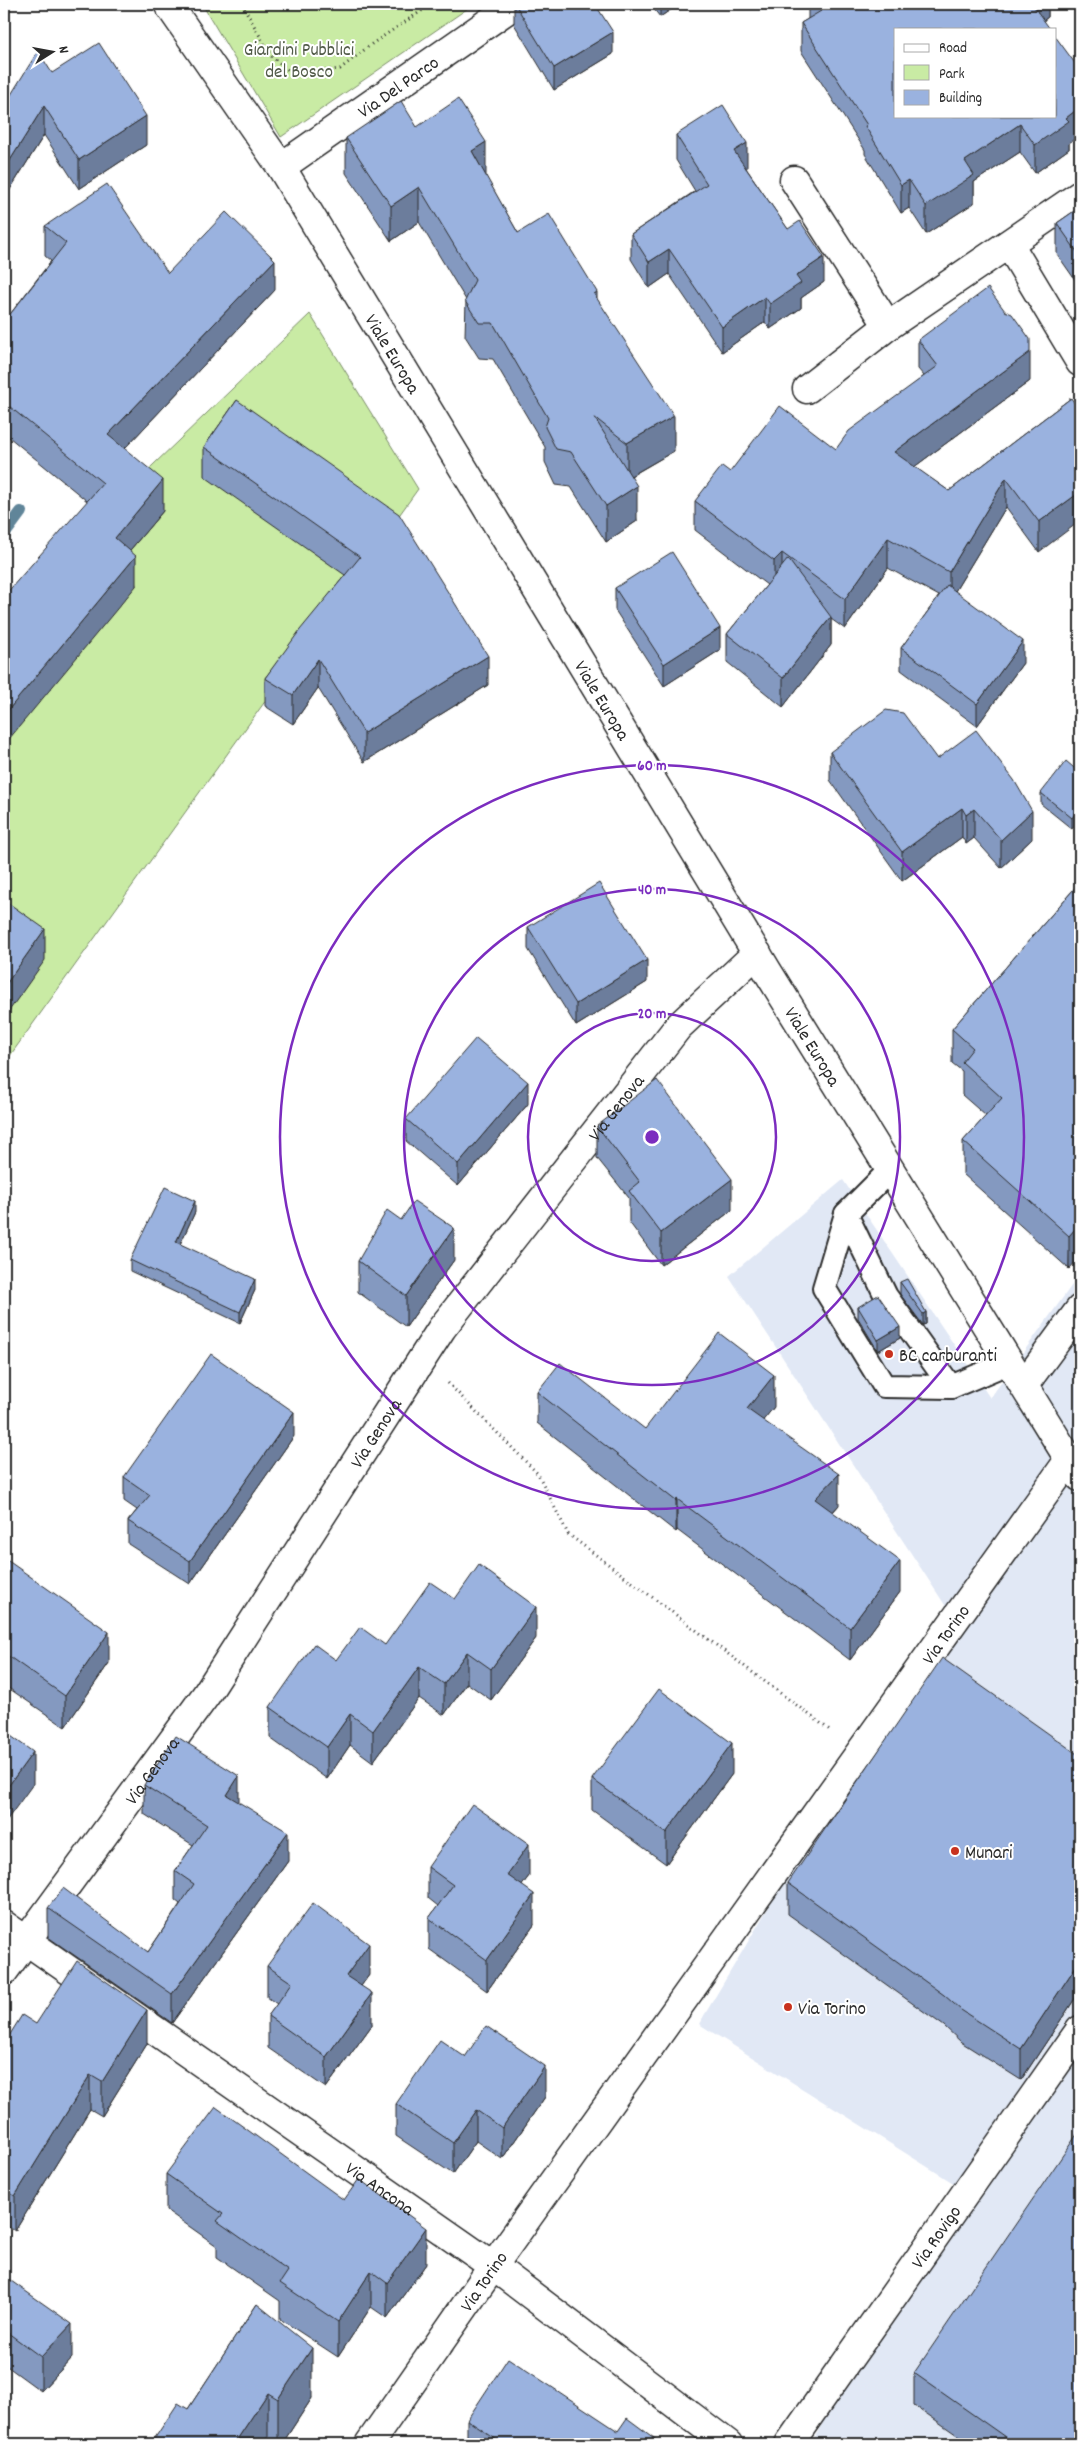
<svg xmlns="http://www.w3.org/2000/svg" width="1084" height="2448" viewBox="0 0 1084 2448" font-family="Dekko,sans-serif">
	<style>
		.built { fill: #e1e8f5 }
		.green { fill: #c9eba4; stroke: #7a8b68 }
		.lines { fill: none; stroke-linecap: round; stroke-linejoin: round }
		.stream { stroke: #608599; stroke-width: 12 }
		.service-casing { stroke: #2b2b2b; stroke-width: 26 }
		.minor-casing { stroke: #2b2b2b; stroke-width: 31 }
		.tertiary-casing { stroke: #2b2b2b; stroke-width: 31 }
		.path { stroke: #2b2b2b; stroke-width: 3; stroke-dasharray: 1 4; stroke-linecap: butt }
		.service { stroke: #fff; stroke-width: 22 }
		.minor { stroke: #fff; stroke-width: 28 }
		.tertiary { stroke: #fff; stroke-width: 28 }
		.wall { fill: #8499c0; stroke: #2b2b2b }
		.shaded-wall { fill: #6c7d9c; stroke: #2b2b2b }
		.building { fill: #9ab2df; stroke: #2b2b2b }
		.ring { fill: none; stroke: #7b2cbf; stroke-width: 2.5 }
		.poi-dot { fill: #c8321e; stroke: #fff; stroke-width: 2 }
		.labels { text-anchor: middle; stroke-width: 4; stroke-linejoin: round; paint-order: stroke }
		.park-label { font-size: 19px; fill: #525b49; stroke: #fff }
		.street-label { font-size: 19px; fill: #2b2b2b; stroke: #fff }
		.poi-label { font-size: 19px; fill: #2b2b2b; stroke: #fff; text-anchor: start }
		.centre { fill: #7b2cbf; stroke: #fff; stroke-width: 2.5 }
		.ring-label { font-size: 15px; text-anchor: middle; font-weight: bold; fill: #7b2cbf; stroke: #fff; stroke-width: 4; stroke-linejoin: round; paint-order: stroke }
	</style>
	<rect width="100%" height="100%" fill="#fff"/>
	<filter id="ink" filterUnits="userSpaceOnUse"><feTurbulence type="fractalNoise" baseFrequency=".02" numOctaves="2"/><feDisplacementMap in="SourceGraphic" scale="10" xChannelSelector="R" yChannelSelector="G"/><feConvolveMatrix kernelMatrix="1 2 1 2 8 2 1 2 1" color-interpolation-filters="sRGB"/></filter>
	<g filter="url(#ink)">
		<!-- built -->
		<path class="built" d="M843 1180 990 1398 1080 1274V2444H811L955 2184 699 2024 947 1608 729 1276Z"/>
		<!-- green -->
		<g class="green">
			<path d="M202 4H474L281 137Z"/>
			<path d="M310 314 418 489 4 1064V627L101 515Z"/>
		</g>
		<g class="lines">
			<!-- stream -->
			<path class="stream" d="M4 535 21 512"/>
			<!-- service casing -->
			<g class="service-casing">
				<g id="service">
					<path d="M891 1169 846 1214 886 1296 951 1387 1010 1362"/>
					<path d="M846 1214 824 1288 884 1386 951 1387"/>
				</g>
			</g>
			<!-- minor casing -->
			<g class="minor-casing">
				<g id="minor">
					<path id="s1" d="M281 167 515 4"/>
					<path d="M794 180 888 326"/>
					<path d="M1009 244 1080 362"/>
					<path d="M807 389 888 326 1080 195"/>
					<path d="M1024 1385 1080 1309"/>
					<path id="s2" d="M4 1925 493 2266 728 2444"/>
					<path id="s3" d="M4 1971 206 1695 442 1328 678 1027 757 953"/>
					<path id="s4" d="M369 2444 493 2266 1069 1460"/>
					<path id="s5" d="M789 2444 1080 2030"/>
				</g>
			</g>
			<!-- tertiary casing -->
			<g class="tertiary-casing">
				<g id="tertiary">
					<path id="s6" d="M168 4 281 167 768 972 1080 1477"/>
				</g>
			</g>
			<!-- path -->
			<g class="path">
				<path d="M242 4 271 56 293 74 340 69 373 43 432 4"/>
				<path d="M448 1383 538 1474 568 1534 831 1731"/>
			</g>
			<!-- service -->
			<use href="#service" class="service"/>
			<!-- minor -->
			<use href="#minor" class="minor"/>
			<!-- tertiary -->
			<use href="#tertiary" class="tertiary"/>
		</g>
		<!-- wall -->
		<g class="wall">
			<path d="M514 4H595L613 54 554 90 514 24Z"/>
			<path d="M650 4H679L660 17Z"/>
			<path d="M808 4H1048V17L1044 20 1055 116 1069 143V149L1035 173 1020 152 974 182V203L926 234 909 208 901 213 865 154V150L801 51V23L808 19Z"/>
			<path d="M52 73 146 145 79 189 44 135 4 199V106Z"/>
			<path d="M417 127 486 177 518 233 597 299 674 451 631 476 637 521 606 542 571 487 556 485 545 462V447L493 359 479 358 465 336 466 300 419 222 391 241 346 173V138Z"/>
			<path d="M676 135 747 168H746L824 282 801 298V308L770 329 765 322 722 352 669 274 649 288 631 259V234L695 191 676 160Z"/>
			<path d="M1080 207V287L1057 254V223Z"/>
			<path d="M45 226 168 273 275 290 124 449 163 511 130 550 136 586 87 501 4 433V322L51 261 45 256Z"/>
			<path d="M918 340 1030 381 914 467 949 491 1071 398 1039 552 1006 507 955 591 1023 663 977 726 901 670V648L939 596 888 568 845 629 831 619V645L783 707 727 662V634L767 585 695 530V501L730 472 836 449 924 376 918 369Z"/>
			<path d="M237 400 488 685 364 762 318 688 293 724 265 706V678L345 575 204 476V447Z"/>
			<path d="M615 588 720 650 664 686 615 610Z"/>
			<path d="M830 752 937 759 1032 839 1001 868 974 838 966 844 962 837 902 881 830 780Z"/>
			<path d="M1080 773 1072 829 1041 804V793Z"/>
			<path d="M1080 882 1069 1269 963 1174V1141L986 1116 962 1095V1071L952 1063V1029Z"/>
			<path d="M528 927 647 982 576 1026 528 949Z"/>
			<path d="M528 1104 458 1186 406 1141V1119Z"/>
			<path d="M597 1126 732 1210 661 1265 629 1222V1198L597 1158Z"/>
			<path d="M195 1212 180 1244 255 1290 240 1323 130 1271V1260Z"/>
			<path d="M454 1260 406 1327 358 1292V1261Z"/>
			<path d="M900 1282 926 1312V1324L923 1325 900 1294Z"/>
			<path d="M858 1307 900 1338 878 1351 858 1318Z"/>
			<path d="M537 1392 645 1429 774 1407 763 1420 839 1505 833 1512 900 1592 850 1660 677 1530 676 1532 537 1423Z"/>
			<path d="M294 1436 190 1584 128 1544V1521L137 1510 124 1501V1477Z"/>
			<path d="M4 1558 109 1663 65 1727 4 1685Z"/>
			<path d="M455 1599 536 1638 491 1700 467 1683 444 1715 419 1698 373 1762 350 1745 327 1779 270 1738V1707L336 1660 385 1645Z"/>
			<path d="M1080 1756V1991L1021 2080 961 2042 944 2026 788 1914V1883Z"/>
			<path d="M732 1774 666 1864 592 1810V1779Z"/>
			<path d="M144 1785 239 1802 288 1861 172 2023 48 1937V1908L148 1952 180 1904 175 1900V1871L193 1845 144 1814Z"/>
			<path d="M428 1867 529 1876 522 1885 534 1925 487 1991 429 1949V1918L438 1906 428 1898Z"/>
			<path d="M267 1966 369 1975 361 1986 372 2025 326 2088 268 2048V2016L277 2004 267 1997Z"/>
			<path d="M36 2024 147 2044 102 2116 90 2109 15 2231 4 2224V2044Z"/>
			<path d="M465 2057 545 2097 502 2159 476 2141 453 2174 396 2136V2104Z"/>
			<path d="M166 2174 426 2264 387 2318 371 2307 338 2357 280 2319V2301L217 2257V2246L166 2210Z"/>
			<path d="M4 2276 72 2358 41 2391 4 2364Z"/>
			<path d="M257 2304 312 2398 282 2444H270L188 2409Z"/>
			<path d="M914 2373 1080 2444H970L914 2405Z"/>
			<path d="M467 2420 618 2431 662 2444H470L467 2442Z"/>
		</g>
		<!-- shaded-wall -->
		<g class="shaded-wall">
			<path d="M660 4H679L660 17Z"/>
			<path d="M1031 4H1048V17L1032 29Z"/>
			<path d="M613 32V54L554 90V68Z"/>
			<path d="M44 106V135L4 199V170Z"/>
			<path d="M1080 107V135L1069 143V149L1035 173V145L1066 118Z"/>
			<path d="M146 116V145L79 189V160Z"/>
			<path d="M1020 124V152L974 182V203L926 234V206L965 161Z"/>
			<path d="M486 142V177L472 151Z"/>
			<path d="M747 143V168L734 176V151Z"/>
			<path d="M909 180V208L901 213V185Z"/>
			<path d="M419 187V222L391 241V206Z"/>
			<path d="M669 249V274L649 288V262Z"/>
			<path d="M824 257V282L801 298V308L770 329V304L796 276Z"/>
			<path d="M275 260V290L108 466V435Z"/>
			<path d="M597 292V327L594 294Z"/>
			<path d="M765 297V322L722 352V327Z"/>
			<path d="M1030 352V381L894 482V452Z"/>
			<path d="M674 416V451L627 478V443Z"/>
			<path d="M1006 478V507L949 601V572Z"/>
			<path d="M163 480V511L115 568V538Z"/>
			<path d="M637 486V521L606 542V506Z"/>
			<path d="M1080 492V521L1039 552V522Z"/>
			<path d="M888 538V568L845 629V599Z"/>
			<path d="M782 553V582L774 590V561Z"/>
			<path d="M136 556V586L4 745V715Z"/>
			<path d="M831 617V645L783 707V678Z"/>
			<path d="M720 628V650L664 686V664Z"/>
			<path d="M1023 641V663L977 726V704Z"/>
			<path d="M488 656V685L364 762V733Z"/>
			<path d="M318 659V688L293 724V695Z"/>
			<path d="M1080 807V818L1072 829V818Z"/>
			<path d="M962 808V837L902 881V852Z"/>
			<path d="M974 809V838L966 844V815Z"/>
			<path d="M1032 811V839L1001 868V840Z"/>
			<path d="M45 929V960L4 1018V987Z"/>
			<path d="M647 960V982L576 1026V1004Z"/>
			<path d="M528 1082V1104L458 1186V1164Z"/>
			<path d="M732 1179V1210L661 1265V1233Z"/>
			<path d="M195 1201V1212L176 1253V1242Z"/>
			<path d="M1080 1223V1257L1069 1269V1236Z"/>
			<path d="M454 1228V1260L406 1327V1296Z"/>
			<path d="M255 1279V1290L240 1323V1312Z"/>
			<path d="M926 1312V1324L923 1325V1314Z"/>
			<path d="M900 1327V1338L878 1351V1340Z"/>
			<path d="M774 1375V1407L747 1440V1409Z"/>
			<path d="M294 1412V1436L190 1584V1561Z"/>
			<path d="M839 1474V1505L815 1531V1499Z"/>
			<path d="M677 1499V1530L676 1532V1501Z"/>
			<path d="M900 1561V1592L850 1660V1628Z"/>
			<path d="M536 1607V1638L491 1700V1669Z"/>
			<path d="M109 1632V1663L65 1727V1696Z"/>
			<path d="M467 1652V1683L444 1715V1684Z"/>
			<path d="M419 1667V1698L373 1762V1731Z"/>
			<path d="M350 1714V1745L327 1779V1747Z"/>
			<path d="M732 1743V1774L666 1864V1833Z"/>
			<path d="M33 1752V1784L4 1824V1792Z"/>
			<path d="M239 1776V1805L227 1795Z"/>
			<path d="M288 1832V1861L172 2023V1994Z"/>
			<path d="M529 1844V1876L507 1906V1875Z"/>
			<path d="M534 1894V1925L487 1991V1960Z"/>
			<path d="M369 1944V1975L346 2007V1976Z"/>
			<path d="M1080 1960V1991L1021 2080V2049Z"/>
			<path d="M372 1993V2025L326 2088V2057Z"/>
			<path d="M147 2010V2044L102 2116V2082Z"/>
			<path d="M545 2066V2097L502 2159V2128Z"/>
			<path d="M90 2075V2109L15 2231V2196Z"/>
			<path d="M476 2110V2141L453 2174V2143Z"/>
			<path d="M426 2228V2264L387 2318V2283Z"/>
			<path d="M371 2271V2307L338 2357V2322Z"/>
			<path d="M72 2324V2358L41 2391V2357Z"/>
			<path d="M312 2348V2398L282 2444H278V2399Z"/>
			<path d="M268 2393V2443L267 2444H234Z"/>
		</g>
		<!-- building -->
		<g class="building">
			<path d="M515 4H595L613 32 554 68Z"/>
			<path d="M817 4H1032L1050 29H895V116H1055V36L1080 70V107L1066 118 1069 121 1035 145 1020 124 965 161 974 175 926 206 909 180 901 185 865 126 867 125 801 23 821 11Z"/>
			<path d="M99 43 146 116 79 160 44 106 4 170V106L38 51 52 73Z"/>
			<path d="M458 99 486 142 472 151 518 233 549 214 597 292 594 294 674 416 627 443 594 417 637 486 606 506 571 452 556 449 545 427 548 418 493 323H479L465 301 475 280 419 187 391 206 346 138 401 101 417 127Z"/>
			<path d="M723 105 747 143 734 151 788 229 800 221 824 257 796 276 801 283 770 304 765 297 722 327 669 249 649 262 631 234 707 184 676 135Z"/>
			<path d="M107 184 168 273 226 212 275 260 108 435 163 480 115 538 136 556 4 715V596L103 483 4 402V322L66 243 45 226Z"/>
			<path d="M1080 207V256L1057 223Z"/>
			<path d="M988 288 1005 311 1012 314 1030 339V352L894 452 949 491 1071 398 1080 411V492L1039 522 1006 478 949 572 888 538 845 599 782 553 774 561 695 501 722 466 730 472 780 406 836 449 849 431 938 366 918 340Z"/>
			<path d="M237 400 399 514 488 656 364 733 318 659 293 695 265 678 300 630 360 557 204 447Z"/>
			<path d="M672 552 720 628 664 664 615 588Z"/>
			<path d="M788 559 831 617 783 678 727 634Z"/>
			<path d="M947 585 1023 641 977 704 901 648Z"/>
			<path d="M886 710 903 713 937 759 976 730 1014 780 1032 811 1001 840 974 809 966 815 962 808 902 852 830 752Z"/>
			<path d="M1066 761 1080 773V807L1072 818 1041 793Z"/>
			<path d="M1080 882V1223L1069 1236 963 1141 1002 1098 962 1062 973 1048 952 1029Z"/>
			<path d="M599 883 647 960 576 1004 528 927Z"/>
			<path d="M4 900 45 929 4 987Z"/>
			<path d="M476 1038 528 1082 458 1164 406 1119Z"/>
			<path d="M657 1080 732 1179 661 1233 629 1191 640 1182 597 1126Z"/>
			<path d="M165 1187 195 1201 176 1242 255 1279 240 1312 130 1260Z"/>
			<path d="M414 1201 454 1228 406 1296 358 1261 387 1210 401 1220Z"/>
			<path d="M907 1279 926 1312 923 1314 900 1282Z"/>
			<path d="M878 1295 900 1327 878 1340 858 1307Z"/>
			<path d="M719 1333 774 1375 747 1409 839 1474 815 1499 900 1561 850 1628 677 1499 676 1501 537 1392 560 1363 645 1429Z"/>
			<path d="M211 1354 294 1412 190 1561 128 1521 150 1495 124 1477Z"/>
			<path d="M4 1558 109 1632 65 1696 4 1653Z"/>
			<path d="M479 1565 536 1607 491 1669 467 1652 444 1684 419 1667 373 1731 350 1714 327 1747 270 1707 314 1644 336 1660 360 1627 385 1645 430 1582 455 1599Z"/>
			<path d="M942 1658 1080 1756V1960L1021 2049 961 2010 944 1995 788 1883Z"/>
			<path d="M659 1689 732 1743 666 1833 592 1779Z"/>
			<path d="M4 1731 33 1752 4 1792Z"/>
			<path d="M176 1736 239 1776 227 1795 288 1832 172 1994 48 1908 63 1888 148 1952 194 1884 175 1871 207 1825 144 1785Z"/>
			<path d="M472 1804 529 1844 507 1875 534 1894 487 1960 429 1918 453 1885 428 1867Z"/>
			<path d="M313 1903 369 1944 346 1976 372 1993 326 2057 268 2016 292 1983 267 1966Z"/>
			<path d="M77 1961 147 2010 102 2082 90 2075 15 2196 4 2190V2044L22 2015 36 2024Z"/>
			<path d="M486 2026 545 2066 502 2128 476 2110 453 2143 396 2104 440 2040 465 2057Z"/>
			<path d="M216 2107 344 2200 359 2179 426 2228 387 2283 371 2271 338 2322 280 2283 288 2271 217 2221 223 2214 166 2174Z"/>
			<path d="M1080 2130V2444H1015L914 2373Z"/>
			<path d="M4 2276 72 2324 41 2357 4 2330Z"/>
			<path d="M257 2304 312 2348 278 2399 268 2393 234 2444H151L178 2403 188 2409Z"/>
			<path d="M508 2358 618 2431 627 2418 662 2444H554L551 2442 549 2444H503L467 2420Z"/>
		</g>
	</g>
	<!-- distance rings -->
	<g class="ring">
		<circle cx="652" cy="1137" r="124"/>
		<circle cx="652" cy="1137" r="248"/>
		<circle cx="652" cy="1137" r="372"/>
	</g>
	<!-- markers -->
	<g class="poi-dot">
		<circle cx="889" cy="1354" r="5"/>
		<circle cx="955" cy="1851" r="5"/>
		<circle cx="788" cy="2007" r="5"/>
	</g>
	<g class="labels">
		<!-- park labels -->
		<g class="park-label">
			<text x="299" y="55">Giardini Pubblici<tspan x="299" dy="22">del Bosco</tspan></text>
		</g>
		<!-- street labels -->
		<g class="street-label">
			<text dy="7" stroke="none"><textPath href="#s1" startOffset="142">Via Del Parco</textPath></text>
			<text dy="7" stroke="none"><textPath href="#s6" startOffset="416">Viale Europa</textPath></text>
			<text dy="7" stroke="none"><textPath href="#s6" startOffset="821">Viale Europa</textPath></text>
			<text dy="7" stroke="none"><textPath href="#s6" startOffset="1226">Viale Europa</textPath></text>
			<text dy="7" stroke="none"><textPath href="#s3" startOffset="1059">Via Genova</textPath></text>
			<text dy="7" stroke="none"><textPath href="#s3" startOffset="654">Via Genova</textPath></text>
			<text dy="7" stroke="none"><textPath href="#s4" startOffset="994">Via Torino</textPath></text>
			<text dy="7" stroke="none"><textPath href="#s3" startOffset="249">Via Genova</textPath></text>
			<text dy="7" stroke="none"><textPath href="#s2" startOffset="459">Via Ancona</textPath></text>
			<text dy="7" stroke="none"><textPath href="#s5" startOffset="254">Via Rovigo</textPath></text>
			<text dy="7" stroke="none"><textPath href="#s4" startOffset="199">Via Torino</textPath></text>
		</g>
		<!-- poi labels -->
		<g class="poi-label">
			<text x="899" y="1361">BC carburanti</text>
			<text x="965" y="1858">Munari</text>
			<text x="798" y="2014">Via Torino</text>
		</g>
	</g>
	<circle cx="652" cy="1137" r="8" class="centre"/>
	<g class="ring-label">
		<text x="652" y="770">60 m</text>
		<text x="652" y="894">40 m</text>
		<text x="652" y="1018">20 m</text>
	</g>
	<!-- margin -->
	<rect width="1084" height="2448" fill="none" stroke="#fff" stroke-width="20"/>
	<rect x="10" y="10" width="1064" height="2428" fill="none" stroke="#2b2b2b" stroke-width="2" filter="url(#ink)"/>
	<!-- legend -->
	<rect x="894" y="28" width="162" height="90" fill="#ffffff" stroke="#aaaaaa"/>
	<rect x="904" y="44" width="25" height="8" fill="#ffffff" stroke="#aaaaaa"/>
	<text x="939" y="52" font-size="15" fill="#2b2b2b">Road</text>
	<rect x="904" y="65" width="25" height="15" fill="#c9eba4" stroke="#aaaaaa"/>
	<text x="939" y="78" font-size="15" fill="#2b2b2b">Park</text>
	<rect x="904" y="90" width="25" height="15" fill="#9ab2df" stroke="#aaaaaa"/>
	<text x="939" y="102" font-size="15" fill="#2b2b2b">Building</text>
	<!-- north arrow -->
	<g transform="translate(52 52) rotate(79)" stroke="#ffffff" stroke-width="4" paint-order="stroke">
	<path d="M0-4L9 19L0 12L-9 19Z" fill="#2b2b2b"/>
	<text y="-8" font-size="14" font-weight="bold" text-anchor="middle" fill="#2b2b2b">N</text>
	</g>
</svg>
